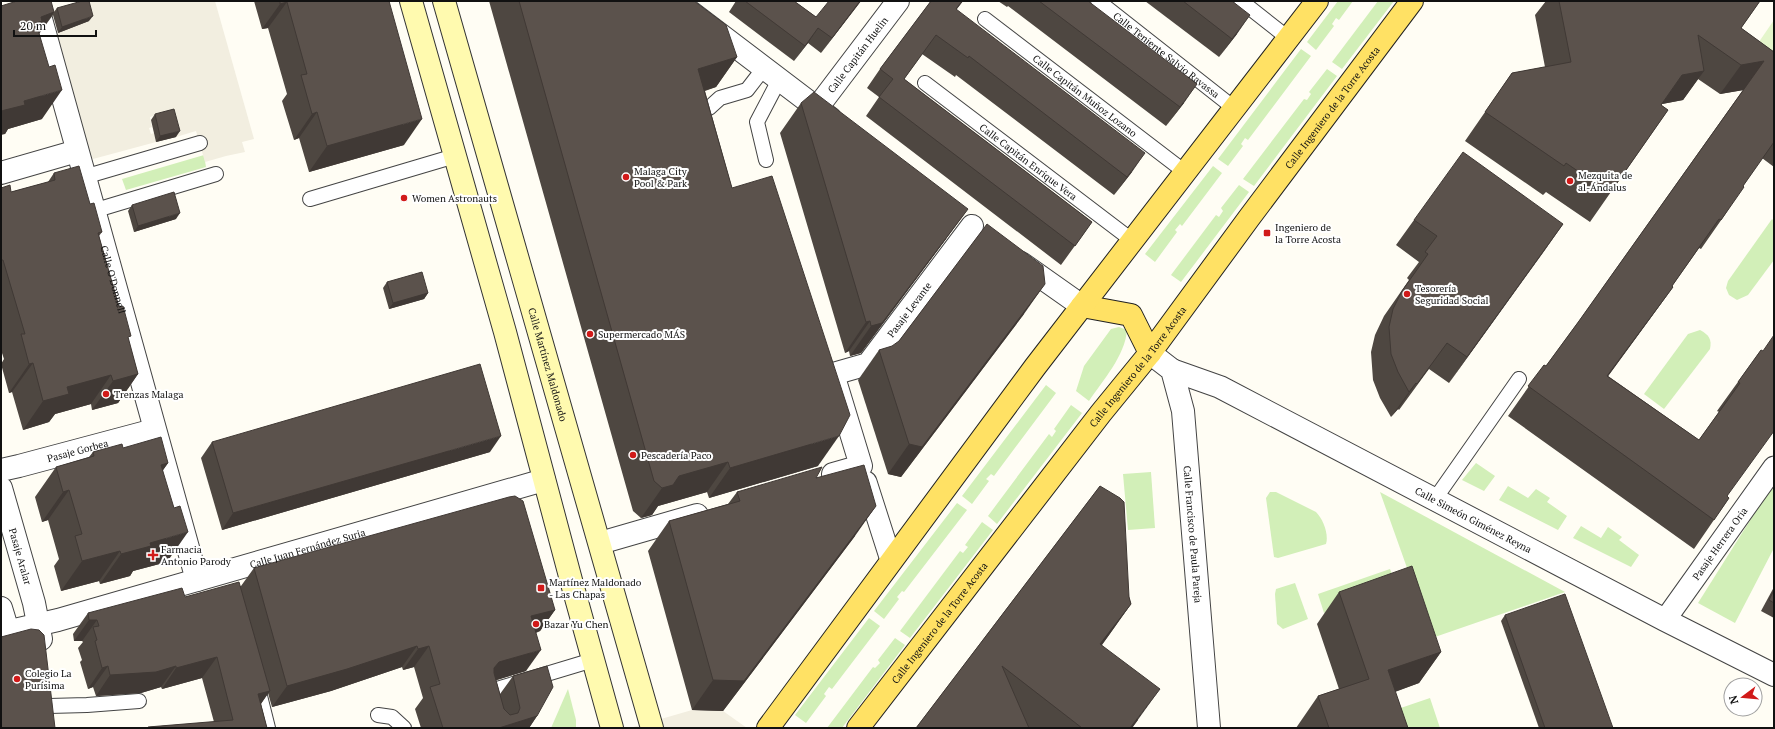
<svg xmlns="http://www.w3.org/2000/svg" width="1775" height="729" viewBox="0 0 1775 729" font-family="'PT Serif',serif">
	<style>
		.green { fill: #d2efb8 }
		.pitch { fill: #e4f5cb }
		.plaza { fill: #f2eee0 }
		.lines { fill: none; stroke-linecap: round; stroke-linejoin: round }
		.service-casing { stroke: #444; stroke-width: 16 }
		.pedestrian-casing { stroke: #444; stroke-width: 23 }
		.minor-casing { stroke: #444; stroke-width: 24 }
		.secondary-casing { stroke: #333; stroke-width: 24 }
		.primary-casing { stroke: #222; stroke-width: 24 }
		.service { stroke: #fff; stroke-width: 14 }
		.pedestrian { stroke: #fff; stroke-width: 21 }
		.minor { stroke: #fff; stroke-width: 22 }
		.secondary { stroke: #fffaaf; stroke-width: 22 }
		.primary { stroke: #ffe164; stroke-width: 22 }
		.wall { fill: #4e4741 }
		.shaded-wall { fill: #403935 }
		.building { fill: #5b524c; stroke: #403935 }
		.poi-dot { fill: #d11a19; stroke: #fff; stroke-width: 1.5 }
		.labels { text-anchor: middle; stroke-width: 4; stroke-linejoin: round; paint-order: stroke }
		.street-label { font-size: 10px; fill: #111; stroke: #fff }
		.poi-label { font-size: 10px; fill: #111; stroke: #fff; text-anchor: start }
	</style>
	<rect width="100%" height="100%" fill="#fffdf4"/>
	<!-- green -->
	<g class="green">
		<path d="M1338 1H1353L1339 20 1336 18 1332 24 1334 26 1316 50 1307 42Z"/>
		<path d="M1378 1H1394L1342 69 1332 62Z"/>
		<path d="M1301 49 1311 56 1248 140 1245 138 1241 144 1243 146 1228 166 1218 159Z"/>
		<path d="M1327 69 1337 76 1254 186 1243 179 1304 99 1307 100 1311 94 1309 92Z"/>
		<path d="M204 155 206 167 126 190 122 179Z"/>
		<path d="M1213 166 1222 173 1182 226 1180 224 1175 230 1177 232 1155 262 1145 254Z"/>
		<path d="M1239 185 1249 192 1181 282 1171 275 1216 215 1219 217 1223 211 1221 208Z"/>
		<path d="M1772 219 1774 221V260L1748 295 1737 300 1729 295 1726 288 1728 281Z"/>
		<path d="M1119 327 1127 330C1125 356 1103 380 1089 401L1076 391 1084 366 1111 329Z"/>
		<path d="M1700 330C1709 335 1712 339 1710 349L1664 409 1644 394 1688 334Z"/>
		<path d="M1046 385 1056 393 994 476 991 474 986 479 989 481 972 504 962 496Z"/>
		<path d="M1071 405 1082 413 997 524 988 516 1049 434 1052 437 1056 431 1054 429Z"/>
		<path d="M1476 463 1495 476 1484 491 1462 480Z"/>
		<path d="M1151 472 1155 528 1128 530 1123 474Z"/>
		<path d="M1508 486 1528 498 1536 489 1550 498 1547 502 1567 516 1558 530 1499 500Z"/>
		<path d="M1774 486V548L1735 623 1698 603 1766 495Z"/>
		<path d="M1270 492H1276L1316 512C1323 519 1329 534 1326 544L1278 558 1274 557 1266 498Z"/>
		<path d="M1380 492 1565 592 1432 638Z"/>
		<path d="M957 503 967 510 904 592 902 591 897 597 899 599 884 619 874 611Z"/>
		<path d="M982 522 993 530 910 638 900 631 960 551 963 553 968 547 965 545Z"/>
		<path d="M1581 526 1601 538 1608 527 1622 537 1619 540 1639 555 1631 567 1573 538Z"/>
		<path d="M1390 569 1398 589 1324 613 1318 594Z"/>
		<path d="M1295 583 1308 619 1283 629 1277 624 1275 594 1276 589Z"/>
		<path d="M869 618 880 626 832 689 829 687 824 694 826 696 806 723 795 715Z"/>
		<path d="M895 638 905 645 842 728H827L873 667 875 668 880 663 878 660Z"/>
		<path d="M568 689 576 720V728H551Z"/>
		<path d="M1430 698 1440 728H1391L1386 713Z"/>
	</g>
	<!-- pitch -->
	<path class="pitch" d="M1774 20V68L1752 52Z"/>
	<!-- plaza -->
	<g class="plaza">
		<path d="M90 1H215L254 139 242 142 245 152 226 156 205 162 196 131 176 137 156 115 150 117 152 127 149 128 151 134 154 133 156 142 93 159 91 157 56 33 61 31 56 13 49 12Z"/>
		<path d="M692 710 723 711 747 728H630Z"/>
	</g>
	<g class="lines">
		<!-- service casing -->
		<g class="service-casing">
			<g id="service">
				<path id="s1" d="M1098 1 1234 108"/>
				<path d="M1241 1 1288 38"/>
				<path id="s2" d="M985 19 1185 172"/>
				<path id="s3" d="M925 83 1133 241"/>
				<path d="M709 108 720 98 747 90 764 68"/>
				<path d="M766 160 757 122 779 80"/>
				<path d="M84 177 200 143"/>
				<path d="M310 199 455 156"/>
				<path d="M93 211 216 174"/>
				<path d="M1435 499 1519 379"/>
				<path d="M257 684 268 728"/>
				<path d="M49 706 87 705 139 701"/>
				<path d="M378 715 392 717 404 728"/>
				<path d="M497 728 487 692 593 660"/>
			</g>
		</g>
		<!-- pedestrian casing -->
		<g class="pedestrian-casing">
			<g id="pedestrian">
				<path d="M866 482 891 560"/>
				<path id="s4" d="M1665 620 1774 467"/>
			</g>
		</g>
		<!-- minor casing -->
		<g class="minor-casing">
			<g id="minor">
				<path id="s5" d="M36 1 197 580"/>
				<path d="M676 1 830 118"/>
				<path id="s6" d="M817 108 898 1"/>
				<path d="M1 173 77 151"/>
				<path d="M1021 263 1082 306"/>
				<path id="s7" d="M1150 353 1172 370 1183 411 1209 728"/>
				<path id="s8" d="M1172 370 1220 387 1665 620 1774 675"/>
				<path id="s9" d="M1 470 19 466 154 430"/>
				<path id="s10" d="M833 474 861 466 833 374 868 364 972 226"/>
				<path id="s11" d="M1 488 34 603 41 639"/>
				<path d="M600 543 697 515"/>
				<path d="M1 608 8 631"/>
				<path id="s12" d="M1 633 58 620 544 480"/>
			</g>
		</g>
		<!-- secondary casing -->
		<g class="secondary-casing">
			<g id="secondary">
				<path d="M411 1 505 332 571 580 612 728"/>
				<path id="s13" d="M444 1 652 728"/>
			</g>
		</g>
		<!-- primary casing -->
		<g class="primary-casing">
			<g id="primary">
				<path d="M1082 306 1131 315 1150 353"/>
				<path d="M768 728 1035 367 1317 1"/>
				<path id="s14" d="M858 728 1101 413 1150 353 1249 218 1412 1"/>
			</g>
		</g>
		<!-- service -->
		<use href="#service" class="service"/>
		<!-- pedestrian -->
		<use href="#pedestrian" class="pedestrian"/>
		<!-- minor -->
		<use href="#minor" class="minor"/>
		<!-- secondary -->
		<use href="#secondary" class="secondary"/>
		<!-- primary -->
		<use href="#primary" class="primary"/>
	</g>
	<!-- wall -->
	<g class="wall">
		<path d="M254 1H389L404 145 309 172 299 138 294 140 282 101 287 94 268 28 262 29Z"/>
		<path d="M489 1H694L737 57 716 87 705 91 732 188 818 466 709 498 707 492 658 506 652 515 641 518 633 511Z"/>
		<path d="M736 1H794L816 17 861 1 821 53 808 43 794 61 729 12Z"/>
		<path d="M931 1H963L956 10 1132 172 1114 195 956 75 955 77 922 54 904 79 1092 222 1061 265 866 116 879 97 867 88 880 69Z"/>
		<path d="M998 1H1088L1184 103 1166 126 1008 6 1007 7Z"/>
		<path d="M1145 1H1232L1237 34 1219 57Z"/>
		<path d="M1546 1H1760L1741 28 1774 52V167L1762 158 1743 186 1724 216 1701 249 1699 248 1672 286 1673 287 1652 316 1608 376 1699 440 1719 412 1717 411 1761 350 1727 497 1729 498 1694 549 1508 416 1544 365 1546 366 1579 321 1743 90 1720 94 1698 79 1683 100 1662 104 1661 105 1668 110 1590 222 1546 192 1543 195 1465 141 1512 73 1545 67 1535 15Z"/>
		<path d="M1 6 54 12 57 8 89 21 58 33 53 15 39 34 42 119 8 129 5 134Z"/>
		<path d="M801 103 946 239 861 353 850 356 849 351 845 353 780 133Z"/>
		<path d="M155 114 176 137 156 142 151 120Z"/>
		<path d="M54 173 90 204 102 232 99 236 138 374 118 403 92 410 91 404 55 414 49 422 23 430 12 392 9 393 1 364 4 359 1 350V188L11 192 48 182Z"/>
		<path d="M132 205 176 219 134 232 128 211Z"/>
		<path d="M1414 220 1563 224 1449 383 1429 369 1399 410 1398 409 1391 417 1380 398 1373 380 1371 352 1375 335 1384 316 1409 280 1407 278 1419 262 1396 245Z"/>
		<path d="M387 282 428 293 424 299 389 309 383 288Z"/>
		<path d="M1024 314 901 477 888 474 858 380 879 350Z"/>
		<path d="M212 442 490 452 222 530 201 458Z"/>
		<path d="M123 448 168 463 163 470 167 562 133 571 130 576 100 584 99 581 61 591 54 566 59 559 48 520 42 522 35 497 56 467 89 457 93 452Z"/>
		<path d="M816 478 855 536 723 711 692 710 648 551 669 521 728 504 737 492Z"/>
		<path d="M1100 486 1131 604 1102 645 1138 720 1132 728H916Z"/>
		<path d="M254 568 555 610 540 631 536 633 526 671 496 680 500 694 513 676 537 716 529 728H421L415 709 423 698 414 667 403 670 402 667 331 691 272 707 268 693 261 704 267 728H147L148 727 214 722 202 678 162 689 161 687 141 693 96 696 93 687 88 689 80 662 82 660 78 648 83 642 82 641H74L73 634 88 613 185 597 241 586Z"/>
		<path d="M1774 587V618L1761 611Z"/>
		<path d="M1339 592 1441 652 1419 683 1395 692 1408 728H1296L1318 696 1339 689 1317 624Z"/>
		<path d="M1505 615 1613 728H1539L1501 621Z"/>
	</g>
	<!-- shaded-wall -->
	<g class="shaded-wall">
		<path d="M860 1H861L821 53 832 38Z"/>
		<path d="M962 1H963L942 28Z"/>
		<path d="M287 2 268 28 262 29 280 4Z"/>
		<path d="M54 12 34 41 36 23 41 17Z"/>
		<path d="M1250 15 1237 34 1219 57 1232 39Z"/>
		<path d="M93 16 89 21 58 33 62 27Z"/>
		<path d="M818 28 808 43 794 61 805 46Z"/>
		<path d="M737 57 716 87 677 99 698 69Z"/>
		<path d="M1764 61 1744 90 1720 94 1741 65Z"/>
		<path d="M1704 71 1683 100 1662 104 1682 75Z"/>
		<path d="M1197 84 1184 103 1166 126 1180 107Z"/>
		<path d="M62 90 42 119 8 129 5 134 1 135V111L24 101Z"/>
		<path d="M317 112 299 138 294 140 312 114Z"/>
		<path d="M422 119 404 145 309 172 327 146Z"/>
		<path d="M180 131 176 137 156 142 160 136Z"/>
		<path d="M1145 153 1132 172 1114 195 1127 177Z"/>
		<path d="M968 209 946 239 861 353 850 356 871 326Z"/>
		<path d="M180 213 176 219 134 232 138 226Z"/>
		<path d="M1563 224 1545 250 1449 383 1467 357Z"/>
		<path d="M1045 284 1024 314 901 477 888 474 909 444Z"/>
		<path d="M1673 287 1652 316 1587 405 1607 376Z"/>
		<path d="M428 293 424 299 389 309 393 303Z"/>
		<path d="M870 321 849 351 845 353 866 322Z"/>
		<path d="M33 363 12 392 9 393 29 364Z"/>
		<path d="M138 374 118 403 92 410 113 381Z"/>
		<path d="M111 375 91 404 55 414 49 422 23 430 43 401 67 387Z"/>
		<path d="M1416 383 1398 409 1391 417 1409 392Z"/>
		<path d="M501 436 490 452 222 530 233 513Z"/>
		<path d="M839 436 818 466 709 498 730 468Z"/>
		<path d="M728 462 707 492 658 506 652 515 641 518 662 488 679 476Z"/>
		<path d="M168 463 147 493 161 465Z"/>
		<path d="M69 490 48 520 42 522 63 492Z"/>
		<path d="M876 506 855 536 723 711 692 710 713 680Z"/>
		<path d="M188 532 167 562 133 571 130 576 100 584 121 554 150 543Z"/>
		<path d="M120 551 99 581 61 591 82 561Z"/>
		<path d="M1131 604 1109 635 1079 675 1100 644Z"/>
		<path d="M555 610 540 631 516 638 531 616Z"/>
		<path d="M89 620H97L82 641H74Z"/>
		<path d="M417 646 402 667 331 691 272 707 287 686Z"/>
		<path d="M429 646 414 667 403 670 418 649Z"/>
		<path d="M541 650 526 671 484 684 494 668 499 662Z"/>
		<path d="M1441 652 1419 683 1366 702 1388 670Z"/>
		<path d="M217 657 202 678 162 689 176 668Z"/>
		<path d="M108 666 93 687 88 689 102 668Z"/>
		<path d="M176 666 161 687 141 693 96 696 110 675Z"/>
		<path d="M1160 689 1132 728H1130Z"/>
		<path d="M270 691 255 712 258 694Z"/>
		<path d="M537 716 529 728H499V727Z"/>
	</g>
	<!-- building -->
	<g class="building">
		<path d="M17 1H51L54 12 41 17 42 21 36 23 49 67 55 65 62 90 24 101 25 105 1 111V6Z"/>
		<path d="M82 1H89L93 16 62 27 57 8Z"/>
		<path d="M280 1H389L422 119 327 146 317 112 312 114 301 75 307 74 287 2 280 4Z"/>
		<path d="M519 1H694L726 25 737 57 698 69 732 188 772 176 850 415 839 436 730 468 728 462 679 476 673 485 662 488 654 481Z"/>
		<path d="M745 1H794L816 17 829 1H860L832 38 818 28 805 46Z"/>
		<path d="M931 1H962L956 9 1145 153 1127 177 969 56 968 58 936 35 904 79 1092 222 1075 246 879 97 893 79 880 69Z"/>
		<path d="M1039 1H1088L1197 84 1180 107Z"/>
		<path d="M1183 1H1232L1250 15 1232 39Z"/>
		<path d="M1559 1H1760L1741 28 1774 52V142L1743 186 1744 187 1721 220 1719 219 1672 286 1673 287 1607 376 1699 440 1740 383 1738 382 1761 350 1763 351 1774 335V431L1727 496 1729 498 1714 520 1528 386 1544 365 1546 366 1579 321 1764 61 1741 65 1698 35 1704 71 1682 75 1661 105 1668 110 1610 193 1566 163 1564 166 1485 112 1512 73 1571 62Z"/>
		<path d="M814 92 968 209 882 323 871 326 870 321 866 322 801 103Z"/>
		<path d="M174 109 180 131 160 136 155 114Z"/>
		<path d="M1463 152 1563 224 1467 357 1447 343 1417 384 1416 383 1409 392 1398 372 1391 354 1389 327 1393 309 1402 291 1428 254 1425 252 1437 236 1414 220Z"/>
		<path d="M79 166 90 204 94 203 102 232 98 233 119 307 123 306 131 336 128 337 138 374 113 381 111 375 67 387 69 394 43 401 33 363 29 364 21 334H25L3 260H1V188L10 185 11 192 55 180 54 173Z"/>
		<path d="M174 192 180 213 138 226 132 205Z"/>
		<path d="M987 224 1043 266 1045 284 922 447 909 444 879 350 892 346 899 341Z"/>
		<path d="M422 272 428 293 393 303 387 282Z"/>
		<path d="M480 364 501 436 233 513 212 442Z"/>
		<path d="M161 437 168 463 161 465 174 508 180 506 188 532 150 543 151 546 121 554 120 551 82 561 75 536 82 534 69 490 63 492 56 467 94 456 93 452 122 444 123 448Z"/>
		<path d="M864 465 876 506 744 681 713 680 669 521 740 501 737 492 822 467 816 478Z"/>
		<path d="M1100 486 1120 498 1124 502 1129 597 1131 604 1100 644 1160 689 1130 728H1082L1002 666 1029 728H916Z"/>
		<path d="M515 496 523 501 555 610 531 616 541 650 499 662 494 668V673L504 709 510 715 518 713 520 708 513 676 547 666 553 687 537 716 499 728H443L430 687 440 684 429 646 418 649 417 646 347 669 287 686 254 568 509 497Z"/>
		<path d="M1412 566 1441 652 1388 670 1408 728H1329L1318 696 1369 679 1339 592Z"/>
		<path d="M239 582 270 691 258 694 267 728H148V727L233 720 217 657 176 668V666L156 672 110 675 108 666 102 668 95 641 97 640 93 627 99 626 97 620H89L88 613 182 588 185 597Z"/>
		<path d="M1774 590V603L1769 600Z"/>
		<path d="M1565 594 1613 728H1545L1505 615Z"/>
		<path d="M31 629 39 630 44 635 55 728H1V637Z"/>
	</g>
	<!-- markers -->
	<g class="poi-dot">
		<circle cx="626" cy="177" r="4"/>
		<circle cx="1570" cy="181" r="4"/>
		<circle cx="404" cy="198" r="4"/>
		<rect x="1263" y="229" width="8" height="8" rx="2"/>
		<circle cx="1407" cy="294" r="4"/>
		<circle cx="590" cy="334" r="4"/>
		<circle cx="106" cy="394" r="4"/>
		<circle cx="633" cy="455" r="4"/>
		<path d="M151 549h4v4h4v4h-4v4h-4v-4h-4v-4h4z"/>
		<rect x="537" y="584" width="8" height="8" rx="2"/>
		<circle cx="536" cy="624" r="4"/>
		<circle cx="17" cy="679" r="4"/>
	</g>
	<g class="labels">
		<!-- street labels -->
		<g class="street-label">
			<text dy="4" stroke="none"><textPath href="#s6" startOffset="67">Calle Capitán Huelin</textPath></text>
			<text dy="4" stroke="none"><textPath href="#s1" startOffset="87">Calle Teniente Salvio Ravassa</textPath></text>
			<text dy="4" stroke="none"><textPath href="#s2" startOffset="126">Calle Capitán Muñoz Lozano</textPath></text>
			<text dy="4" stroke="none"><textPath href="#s14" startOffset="781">Calle Ingeniero de la Torre Acosta</textPath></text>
			<text dy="4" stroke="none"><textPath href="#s3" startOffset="130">Calle Capitán Enrique Vera</textPath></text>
			<text dy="4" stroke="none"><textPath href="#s5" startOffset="289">Calle O'Donnell</textPath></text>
			<text dy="4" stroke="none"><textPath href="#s10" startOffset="230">Pasaje Levante</textPath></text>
			<text dy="4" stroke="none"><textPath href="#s13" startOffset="378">Calle Martínez Maldonado</textPath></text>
			<text dy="4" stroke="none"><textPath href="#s14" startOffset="457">Calle Ingeniero de la Torre Acosta</textPath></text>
			<text dy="4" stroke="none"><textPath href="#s9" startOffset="79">Pasaje Gorbea</textPath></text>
			<text dy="4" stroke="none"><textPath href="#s8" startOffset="337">Calle Simeón Giménez Reyna</textPath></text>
			<text dy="4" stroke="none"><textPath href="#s7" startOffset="194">Calle Francisco de Paula Pareja</textPath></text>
			<text dy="4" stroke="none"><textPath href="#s4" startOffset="94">Pasaje Herrera Oria</textPath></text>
			<text dy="4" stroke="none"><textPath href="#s12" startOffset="318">Calle Juan Fernández Suria</textPath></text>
			<text dy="4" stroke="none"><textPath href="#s11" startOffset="71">Pasaje Aralar</textPath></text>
			<text dy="4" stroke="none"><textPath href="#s14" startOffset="133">Calle Ingeniero de la Torre Acosta</textPath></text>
		</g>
		<!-- poi labels -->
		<g class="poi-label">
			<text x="634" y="175">Malaga City<tspan x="634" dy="12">Pool &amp; Park</tspan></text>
			<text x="1578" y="179">Mezquita de<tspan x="1578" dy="12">al-Ándalus</tspan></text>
			<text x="412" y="202">Women Astronauts</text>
			<text x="1275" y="231">Ingeniero de<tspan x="1275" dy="12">la Torre Acosta</tspan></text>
			<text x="1415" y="292">Tesorería<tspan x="1415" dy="12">Seguridad Social</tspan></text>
			<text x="598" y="338">Supermercado MÁS</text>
			<text x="114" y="398">Trenzas Malaga</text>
			<text x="641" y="459">Pescadería Paco</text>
			<text x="161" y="553">Farmacia<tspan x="161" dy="12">Antonio Parody</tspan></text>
			<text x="549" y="586">Martínez Maldonado<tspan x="549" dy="12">- Las Chapas</tspan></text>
			<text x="544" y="628">Bazar Yu Chen</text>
			<text x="25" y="677">Colegio La<tspan x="25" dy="12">Purísima</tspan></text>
		</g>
	</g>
	<!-- border -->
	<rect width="1775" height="729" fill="none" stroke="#111111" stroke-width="4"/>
	<!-- north arrow -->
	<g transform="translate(1743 697) rotate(254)"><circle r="19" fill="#ffffff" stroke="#a0a0a0"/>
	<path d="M0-3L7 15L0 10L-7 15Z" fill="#d11a19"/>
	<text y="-6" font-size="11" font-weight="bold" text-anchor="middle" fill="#111111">N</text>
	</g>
	<!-- scale -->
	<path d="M14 30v6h82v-6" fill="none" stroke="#111111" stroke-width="2"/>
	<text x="20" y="30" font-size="12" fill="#111111" stroke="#ffffff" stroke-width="3" paint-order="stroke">20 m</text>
</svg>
